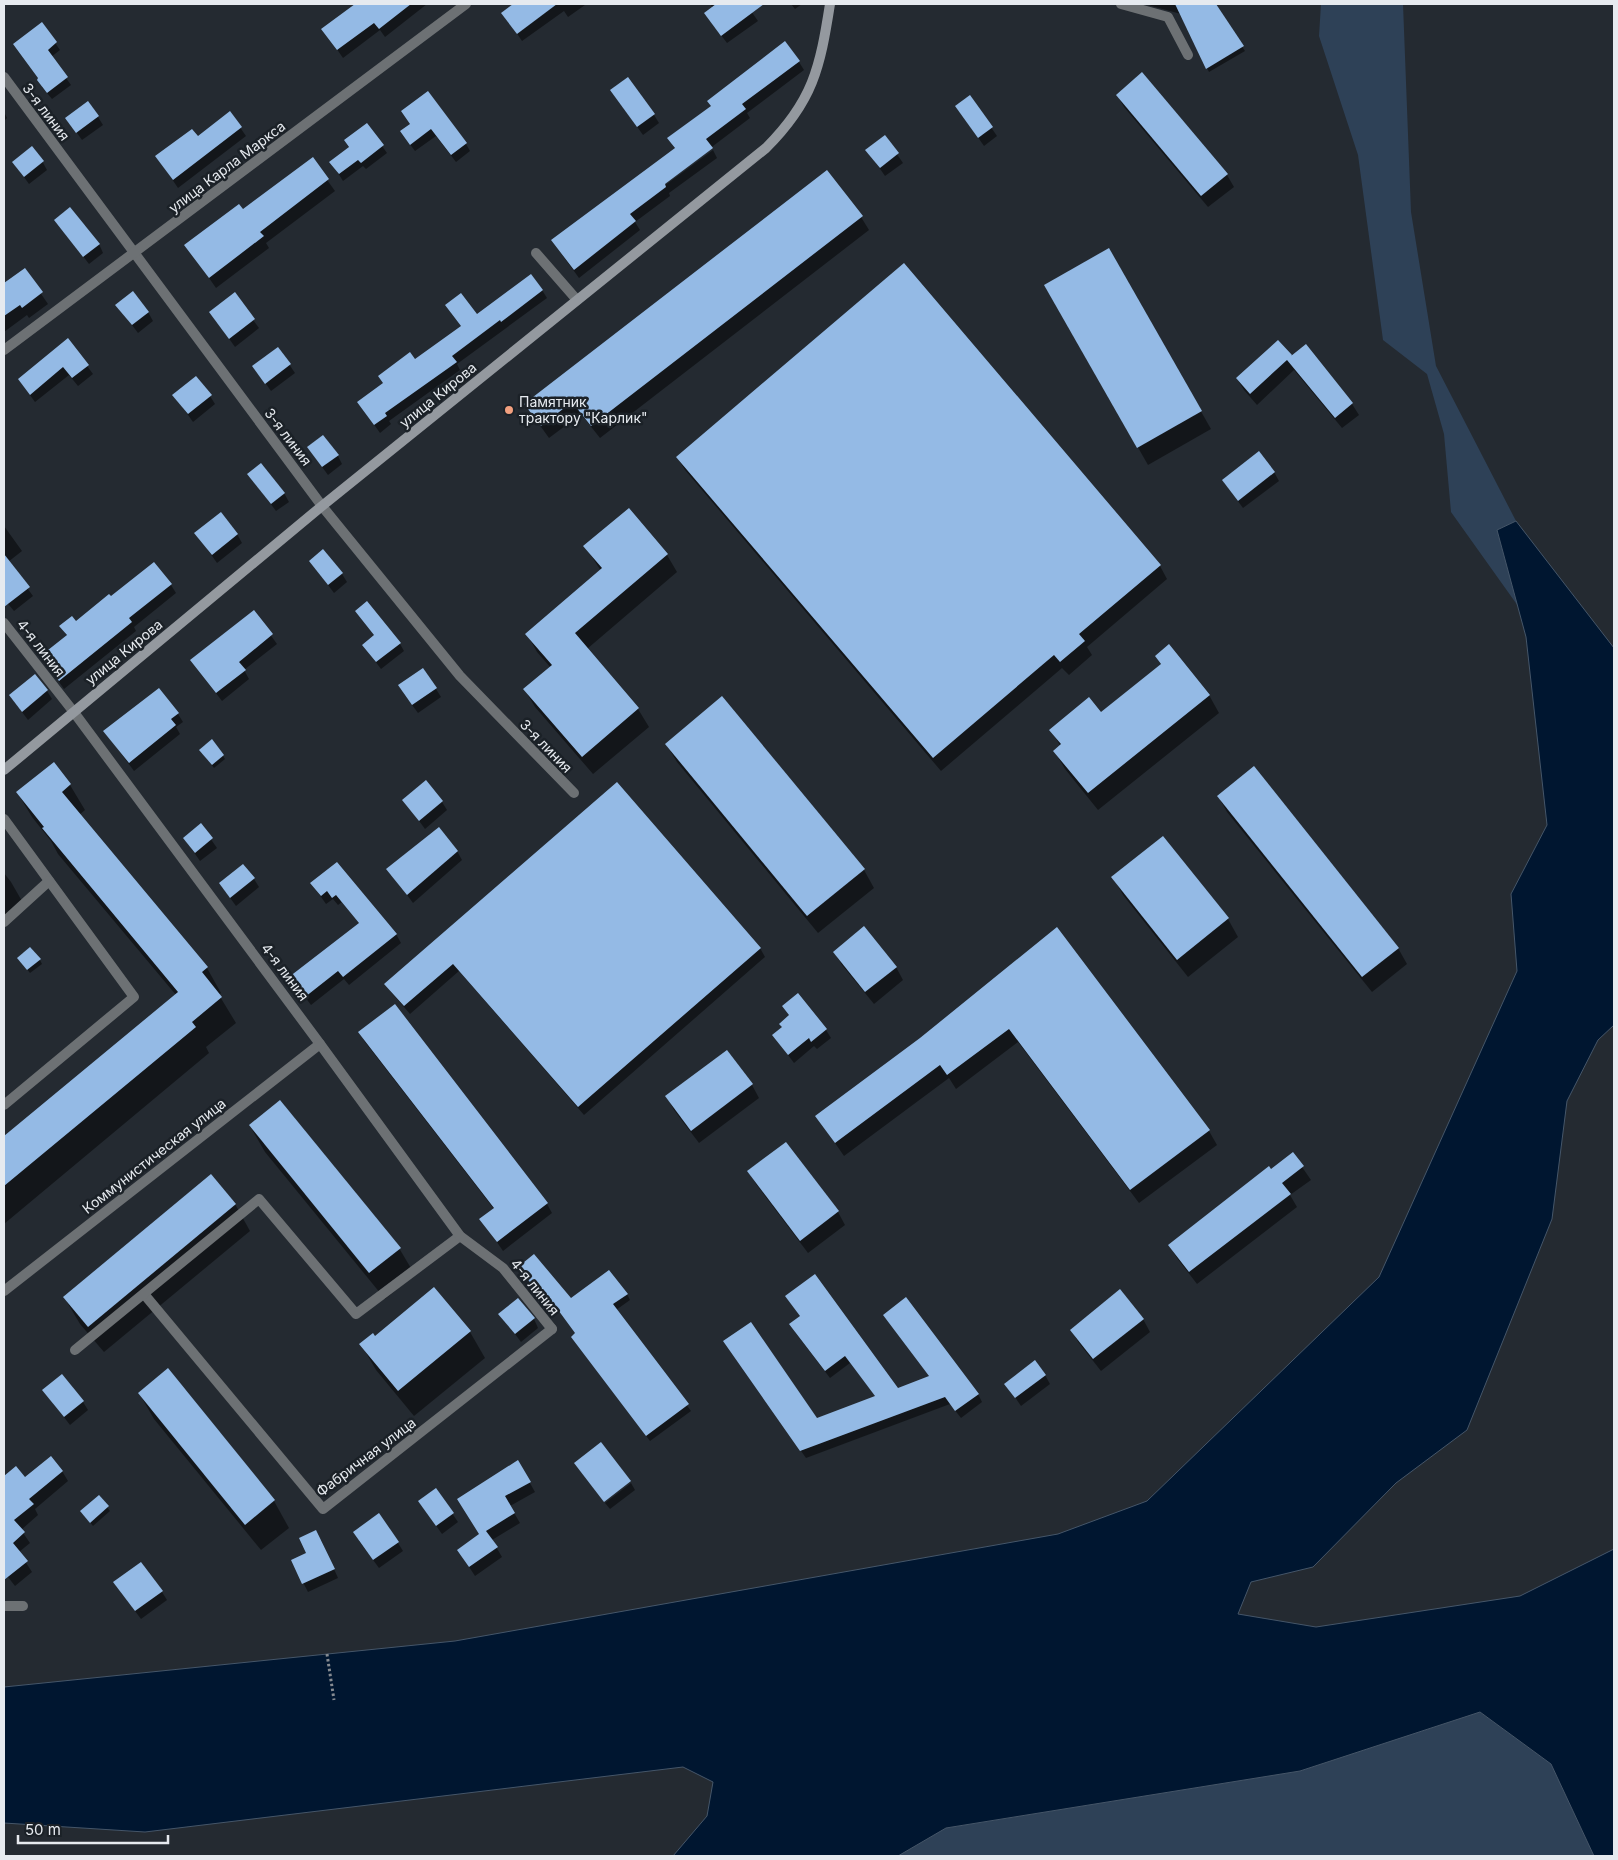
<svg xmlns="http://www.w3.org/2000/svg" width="1618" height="1860" viewBox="0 0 1618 1860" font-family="Inter,sans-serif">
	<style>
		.green { fill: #2e4157 }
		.water { fill: #001630; stroke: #455669 }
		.shadow { fill: #0007 }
		.building { fill: #94bae5 }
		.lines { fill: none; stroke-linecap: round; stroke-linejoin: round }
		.path { stroke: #878c92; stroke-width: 3; stroke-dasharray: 2.5 2.5; stroke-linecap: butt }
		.lane { stroke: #6d7174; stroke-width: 10 }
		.street { stroke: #6d7174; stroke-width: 10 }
		.secondary { stroke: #94999f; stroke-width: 10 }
		.poi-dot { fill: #f2a07f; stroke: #1b2127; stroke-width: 2 }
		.labels { text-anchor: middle; stroke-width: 5; stroke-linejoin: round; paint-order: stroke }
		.street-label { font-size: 14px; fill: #e6eaef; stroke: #1b2127 }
		.poi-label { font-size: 14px; fill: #e6eaef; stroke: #1b2127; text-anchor: start }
	</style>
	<rect width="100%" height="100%" fill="#242a31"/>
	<!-- green -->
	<g class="green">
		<path d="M1321 4H1403L1411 212 1436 366 1516 521 1497 530 1518 606 1451 512 1444 434 1427 374 1383 340 1358 155 1319 36Z"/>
		<path d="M1480 1712 1551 1764 1594 1856H898L946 1828 1300 1771Z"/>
	</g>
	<!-- water -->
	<path class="water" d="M1516 521 1614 648V1025L1598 1040 1567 1101 1552 1219 1467 1430 1396 1483 1313 1567 1251 1582 1238 1614 1316 1627 1520 1596 1614 1549V1856H1594L1551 1764 1480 1712 1300 1771 946 1828 898 1856H673L707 1816 713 1782 683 1767 145 1832 4 1823V1687L455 1641 1058 1534 1147 1501 1379 1277 1517 971 1511 894 1547 825 1526 637 1497 530Z"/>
	<!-- shadow -->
	<g class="shadow">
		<path d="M357 4H427L385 37 380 30 343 58 323 29Z"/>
		<path d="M516 4H584L585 5 568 17 564 11 522 41 503 13Z"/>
		<path d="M710 4H746L758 21 727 43 711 22 713 8Z"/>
		<path d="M791 4H802L795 9Z"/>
		<path d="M1144 4H1214L1245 51 1209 72 1181 14Z"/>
		<path d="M42 24 60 50 51 57 71 85 52 99 42 87Z"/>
		<path d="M799 62 804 70 747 113 750 118 659 187 660 189 713 150 717 158 669 193 670 196 635 222 640 230 579 278 552 241 675 149 669 138Z"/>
		<path d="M611 90 654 115 659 123 643 135Z"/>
		<path d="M1117 95 1227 175 1234 187 1208 207 1124 107Z"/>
		<path d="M970 97 997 136 984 146 956 106Z"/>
		<path d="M4 112 7 118 4 121Z"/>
		<path d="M230 113 246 136 178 188 157 157 197 138Z"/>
		<path d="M98 117 103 125 82 140 72 126Z"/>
		<path d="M407 119 466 144 470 151 456 162 436 136 415 151 406 139 411 125Z"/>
		<path d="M367 125 387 153 366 169 363 166 343 181 331 162 349 148 345 141Z"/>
		<path d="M885 137 903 163 885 176 867 150Z"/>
		<path d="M312 159 335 191 266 243 269 248 216 288 186 245 242 210Z"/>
		<path d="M42 161 47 170 29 184 13 162Z"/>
		<path d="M861 217 869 230 600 438 581 414 549 438 534 417 526 404Z"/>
		<path d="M56 221 99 244 103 253 89 264Z"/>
		<path d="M1109 250 1211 429 1148 465 1045 285Z"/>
		<path d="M24 269 48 304 29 318 27 315 4 332V285Z"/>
		<path d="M542 290 547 298 457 364 460 370 389 421 391 424 380 433 359 403 462 327 451 313 477 316Z"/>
		<path d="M234 294 259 328 235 347 210 312Z"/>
		<path d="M117 305 148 312 153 321 138 333Z"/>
		<path d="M68 340 93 374 78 386 69 375 35 402 19 380Z"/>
		<path d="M1278 341 1292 357 1306 346 1352 404 1359 415 1342 428 1294 370 1257 405 1244 390 1237 379Z"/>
		<path d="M278 348 295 373 271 391 259 374Z"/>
		<path d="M174 395 210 396 215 404 193 422Z"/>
		<path d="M314 456H338L342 464 328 475Z"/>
		<path d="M677 457 1160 566 1167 579 1087 647 1092 655 1069 675 1062 668 941 771 685 470Z"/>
		<path d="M1274 472 1279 481 1243 508 1223 481Z"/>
		<path d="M249 475 284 493 289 502 276 511Z"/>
		<path d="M4 526 22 551 8 562 33 596 14 611 4 599Z"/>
		<path d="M196 533 237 534 242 543 217 563Z"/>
		<path d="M585 546 667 555 677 572 587 649 638 709 649 727 593 774 535 707 525 690 551 668 537 652 527 634 601 571Z"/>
		<path d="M310 561 342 574 347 582 334 593Z"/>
		<path d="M171 585 176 593 134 627 136 631 64 689 48 666 50 664 45 654 67 636 61 626 76 622 111 598Z"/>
		<path d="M356 611 400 644 404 651 381 669 363 645 375 636Z"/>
		<path d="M254 612 277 644 244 670 249 679 222 701 191 661Z"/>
		<path d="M1156 657 1209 695 1219 713 1098 810 1065 769 1055 752 1061 747 1051 730 1101 714 1161 665Z"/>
		<path d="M436 689 441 697 418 713 404 694Z"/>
		<path d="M47 691 52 699 28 720 10 696Z"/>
		<path d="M178 714 183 722 176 727 180 734 134 771 105 732Z"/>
		<path d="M666 744 864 870 874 888 818 933 677 762Z"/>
		<path d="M203 754 223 756 225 759 214 768Z"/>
		<path d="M617 783 760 948 765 957 584 1115 459 971 410 1014 391 992 386 984Z"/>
		<path d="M70 785 85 810 79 815 207 968 221 993 219 995 236 1023 206 1047 209 1053 4 1224V1138L176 995 58 854 51 841 32 817 17 792Z"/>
		<path d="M1218 796 1398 948 1407 964 1372 992 1227 812Z"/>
		<path d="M404 800 442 802 447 810 425 829Z"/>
		<path d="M201 825 217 848 200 861 184 838Z"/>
		<path d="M457 851 462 860 413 903 388 869Z"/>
		<path d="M336 864 396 934 401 943 349 985 344 979 311 1005 290 977 360 924 342 902 338 905 333 899 326 904 312 884Z"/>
		<path d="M4 873 11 882 26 908 4 926Z"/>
		<path d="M1113 877 1228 919 1238 937 1188 977 1123 895Z"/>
		<path d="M254 879 259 887 236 906 220 884Z"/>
		<path d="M1057 929 1209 1131 1217 1145 1139 1203 1018 1042 956 1089 949 1078 844 1156 817 1117 921 1039Z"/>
		<path d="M834 952 896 967 903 980 874 1004 842 965Z"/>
		<path d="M40 960 42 964 30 973 21 962Z"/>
		<path d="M395 1006 547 1204 552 1213 503 1251 481 1219 494 1209 365 1042 360 1033Z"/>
		<path d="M826 1030 831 1038 817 1049 814 1046 794 1063 773 1035Z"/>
		<path d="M752 1085 759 1098 699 1143 674 1110 667 1097Z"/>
		<path d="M250 1126 399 1248 415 1275 385 1299 265 1152Z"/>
		<path d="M1293 1154 1311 1180 1290 1195 1297 1207 1197 1284 1177 1258 1169 1245Z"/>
		<path d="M749 1171 838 1212 845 1225 808 1253 756 1184Z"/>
		<path d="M235 1204 250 1231 104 1352 80 1324 64 1297Z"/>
		<path d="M627 1294 630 1300 616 1310 691 1411 650 1441 576 1343V1334L557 1308 549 1315 534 1295 570 1300Z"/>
		<path d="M787 1297 898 1389 930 1377 884 1315 978 1394 982 1402 961 1418 950 1404 806 1458 729 1349 817 1419 876 1397 850 1363 830 1378 795 1332 801 1317Z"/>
		<path d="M500 1314 534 1319 538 1328 521 1342Z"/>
		<path d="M1143 1319 1150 1332 1101 1371 1079 1343 1071 1330Z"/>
		<path d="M470 1332 485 1358 414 1416 376 1370 361 1344Z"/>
		<path d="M167 1370 274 1501 289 1528 261 1550 154 1419 139 1393Z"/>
		<path d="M1045 1375 1050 1384 1021 1406 1006 1384Z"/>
		<path d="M43 1390 83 1402 88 1410 70 1425Z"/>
		<path d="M518 1462 535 1492 510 1506 520 1523 492 1540 502 1557 475 1576 458 1550 480 1535Z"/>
		<path d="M16 1468 25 1479 62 1471 68 1481 35 1509 38 1515 21 1530 30 1543 19 1552 32 1572 15 1586 4 1572V1478Z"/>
		<path d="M631 1483 635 1490 610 1509 605 1503Z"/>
		<path d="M436 1490 458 1522 442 1534 425 1510Z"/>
		<path d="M99 1497 110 1511 93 1526 84 1515Z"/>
		<path d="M321 1540 338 1578 308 1592 292 1561 308 1554Z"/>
		<path d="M359 1541 398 1543 403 1551 379 1568Z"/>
		<path d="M120 1591 162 1592 167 1600 141 1619Z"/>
	</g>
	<!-- building -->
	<g class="building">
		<path d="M355 4H411L379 29 374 23 337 50 321 29Z"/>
		<path d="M513 4H557L517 34 501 13Z"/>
		<path d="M716 4H764L721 36 704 13Z"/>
		<path d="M1175 4H1216L1244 46 1206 69Z"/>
		<path d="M42 22 57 42 48 50 68 77 47 93 37 80 38 78 13 44Z"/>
		<path d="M785 41 800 61 742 104 746 109 706 139 713 148 665 184 666 187 630 214 636 221 574 270 551 240 675 148 667 138 711 106 707 101Z"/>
		<path d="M1142 72 1228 174 1201 196 1116 95Z"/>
		<path d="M628 77 655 114 637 127 610 90Z"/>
		<path d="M428 91 467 143 451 155 431 129 410 145 400 131 410 124 401 111Z"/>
		<path d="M970 95 993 127 978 138 955 106Z"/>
		<path d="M88 101 99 116 76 133 65 118Z"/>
		<path d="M230 111 242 127 173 180 155 156 192 129 198 136Z"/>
		<path d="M367 123 384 145 361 163 358 160 339 174 329 162 349 147 344 140Z"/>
		<path d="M885 135 899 153 880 168 865 150Z"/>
		<path d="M32 146 44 161 24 177 12 162Z"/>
		<path d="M313 157 329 179 260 232 264 236 209 278 184 245 239 204 243 209Z"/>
		<path d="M827 170 863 216 591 426 572 402 541 426 524 404Z"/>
		<path d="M70 207 100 244 83 257 54 220Z"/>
		<path d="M1109 248 1202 411 1137 448 1044 285Z"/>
		<path d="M904 263 1161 565 1079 634 1085 641 1060 662 1054 655 933 758 676 457Z"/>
		<path d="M25 268 43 292 22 308 20 305 4 316V283Z"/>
		<path d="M531 274 543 290 501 322 500 320 452 356 457 362 385 413 387 416 374 425 357 402 383 383 378 376 410 352 415 359 461 326 445 305 461 293 477 314Z"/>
		<path d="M133 291 149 312 132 325 115 305Z"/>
		<path d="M235 292 255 319 229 339 209 312Z"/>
		<path d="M68 338 89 365 72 378 63 367 30 395 18 379Z"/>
		<path d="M1278 340 1292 355 1291 356 1306 344 1353 403 1335 418 1287 360 1250 394 1236 378Z"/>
		<path d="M278 347 291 364 265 384 252 366Z"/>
		<path d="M196 376 212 395 188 414 172 395Z"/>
		<path d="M323 435 339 455 322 467 307 447Z"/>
		<path d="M1259 451 1275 472 1238 501 1222 480Z"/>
		<path d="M261 463 285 493 271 504 247 474Z"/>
		<path d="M629 508 668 554 575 633 639 708 582 757 523 689 552 665 525 634 602 568 583 546Z"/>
		<path d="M221 512 238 534 212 555 194 533Z"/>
		<path d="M323 549 343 573 328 585 309 561Z"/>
		<path d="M4 554 30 587 4 607Z"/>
		<path d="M154 562 172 584 129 618 132 622 59 681 46 665 50 662 43 654 67 635 59 626 72 616 76 621 109 594 111 596Z"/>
		<path d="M367 601 401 643 376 662 362 645 374 635 355 611Z"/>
		<path d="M254 610 273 634 239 662 246 670 216 693 190 660Z"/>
		<path d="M1169 644 1210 695 1088 793 1053 751 1061 744 1049 730 1089 697 1101 712 1161 664 1155 656Z"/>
		<path d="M423 668 437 688 412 705 398 685Z"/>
		<path d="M35 674 48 690 22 712 9 695Z"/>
		<path d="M159 688 179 713 171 719 176 725 129 763 103 731Z"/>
		<path d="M722 696 865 869 807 916 665 744Z"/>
		<path d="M212 739 224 755 212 765 199 750Z"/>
		<path d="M54 762 71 784 62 792 208 967 202 972 222 997 192 1022 196 1027 4 1186V1136L178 992 42 828 44 827 16 792Z"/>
		<path d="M1254 766 1399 948 1362 977 1217 796Z"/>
		<path d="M426 780 443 801 419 821 402 800Z"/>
		<path d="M617 782 761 948 578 1107 453 964 404 1006 384 984Z"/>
		<path d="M201 823 213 838 195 853 183 838Z"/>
		<path d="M439 827 458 851 407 895 386 869Z"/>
		<path d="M1163 836 1229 918 1177 960 1111 877Z"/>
		<path d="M337 862 397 934 343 977 338 971 305 997 289 977 359 923 336 895 332 898 327 891 321 896 310 883Z"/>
		<path d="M243 864 255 878 230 898 219 883Z"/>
		<path d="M864 926 897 967 865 992 833 952Z"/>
		<path d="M1057 927 1210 1130 1130 1190 1009 1029 947 1075 940 1065 835 1143 815 1116 920 1038Z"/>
		<path d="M30 947 41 959 27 970 17 958Z"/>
		<path d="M798 993 827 1029 811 1042 809 1038 788 1055 772 1035 782 1027 779 1024 789 1015 782 1006Z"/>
		<path d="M395 1004 548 1203 497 1242 479 1219 494 1208 358 1032Z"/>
		<path d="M727 1050 753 1084 691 1131 665 1096Z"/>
		<path d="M280 1100 401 1248 369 1273 249 1125Z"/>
		<path d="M786 1142 839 1211 800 1241 747 1171Z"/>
		<path d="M1293 1152 1304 1166 1282 1183 1291 1194 1189 1272 1168 1245 1269 1166 1271 1169Z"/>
		<path d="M211 1174 236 1204 88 1327 63 1297Z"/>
		<path d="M534 1254 571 1298 609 1270 628 1294 613 1304 689 1404 646 1436 571 1337 575 1333 553 1303 545 1310 529 1289 533 1286 518 1267Z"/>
		<path d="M815 1274 898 1388 929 1376 883 1315 906 1297 979 1394 955 1411 945 1397 800 1451 723 1341 751 1322 817 1418 875 1396 845 1356 825 1371 789 1324 800 1316 785 1296Z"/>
		<path d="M434 1287 471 1331 398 1391 359 1344 373 1333 375 1336Z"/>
		<path d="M1120 1289 1144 1319 1093 1359 1070 1330Z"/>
		<path d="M518 1298 535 1318 515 1334 498 1314Z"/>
		<path d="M1035 1360 1046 1375 1015 1398 1004 1384Z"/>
		<path d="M168 1368 275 1500 245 1525 138 1393Z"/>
		<path d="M62 1374 84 1401 64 1417 42 1390Z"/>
		<path d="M601 1442 631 1481 604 1502 574 1463Z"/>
		<path d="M51 1456 63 1471 29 1499 34 1504 14 1520 25 1532 13 1543 28 1561 4 1580V1476L16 1466 25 1477Z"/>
		<path d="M518 1460 531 1482 505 1496 515 1513 486 1531 498 1547 469 1567 457 1550 479 1534 457 1499Z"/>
		<path d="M436 1488 454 1513 436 1526 418 1501Z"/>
		<path d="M99 1495 109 1506 90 1523 80 1511Z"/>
		<path d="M379 1513 399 1542 373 1560 353 1532Z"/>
		<path d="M316 1530 335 1569 302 1584 291 1560 306 1553 299 1538Z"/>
		<path d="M141 1562 163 1591 135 1611 113 1582Z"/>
	</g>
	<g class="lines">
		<!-- path -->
		<path class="path" d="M327 1654 334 1700"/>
		<!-- lane -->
		<g class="lane">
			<path d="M1121 4 1168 17 1188 55"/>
			<path d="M536 253 577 300"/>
			<path d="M4 819 134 997 4 1105"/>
			<path d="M4 922 49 881"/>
			<path d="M144 1294 323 1509 552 1329"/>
			<path d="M75 1350 259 1199 356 1314 460 1236"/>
			<path d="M4 1606H23"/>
		</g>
		<!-- street -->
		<g class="street">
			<path d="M4 77 322 506 460 676 574 793"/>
			<path d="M4 350 466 4"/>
			<path d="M4 623 73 711 320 1044 460 1236 503 1268 552 1329"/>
			<path d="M4 1291 320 1044"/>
		</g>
		<!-- secondary -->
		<path class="secondary" d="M4 770 322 506 766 148C813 101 820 68 830 4"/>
	</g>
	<!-- markers -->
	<circle class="poi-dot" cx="509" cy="410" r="5"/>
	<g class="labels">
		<!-- street labels -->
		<g class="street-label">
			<text transform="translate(46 112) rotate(53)" y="5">3-я линия</text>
			<text transform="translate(227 167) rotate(-37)" y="5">улица Карла Маркса</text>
			<text transform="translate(438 395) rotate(-39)" y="5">улица Кирова</text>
			<text transform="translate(288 437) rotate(53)" y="5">3-я линия</text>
			<text transform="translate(41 648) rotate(52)" y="5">4-я линия</text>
			<text transform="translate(124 652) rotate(-39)" y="5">улица Кирова</text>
			<text transform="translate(546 746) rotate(46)" y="5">3-я линия</text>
			<text transform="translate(285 972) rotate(53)" y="5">4-я линия</text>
			<text transform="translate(154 1156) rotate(-38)" y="5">Коммунистическая улица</text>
			<text transform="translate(535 1287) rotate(51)" y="5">4-я линия</text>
			<text transform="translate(366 1457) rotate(-37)" y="5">Фабричная улица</text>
		</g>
		<!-- poi labels -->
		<g class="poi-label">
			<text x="519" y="407">Памятник<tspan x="519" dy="16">трактору "Карлик"</tspan></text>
		</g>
	</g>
	<!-- border -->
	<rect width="1618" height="1860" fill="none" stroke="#e6eaef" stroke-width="10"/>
	<!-- scale -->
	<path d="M18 1835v8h150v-8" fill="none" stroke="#e6eaef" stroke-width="2.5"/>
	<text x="25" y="1835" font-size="15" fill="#e6eaef" stroke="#1b2127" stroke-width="4" paint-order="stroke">50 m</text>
</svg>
